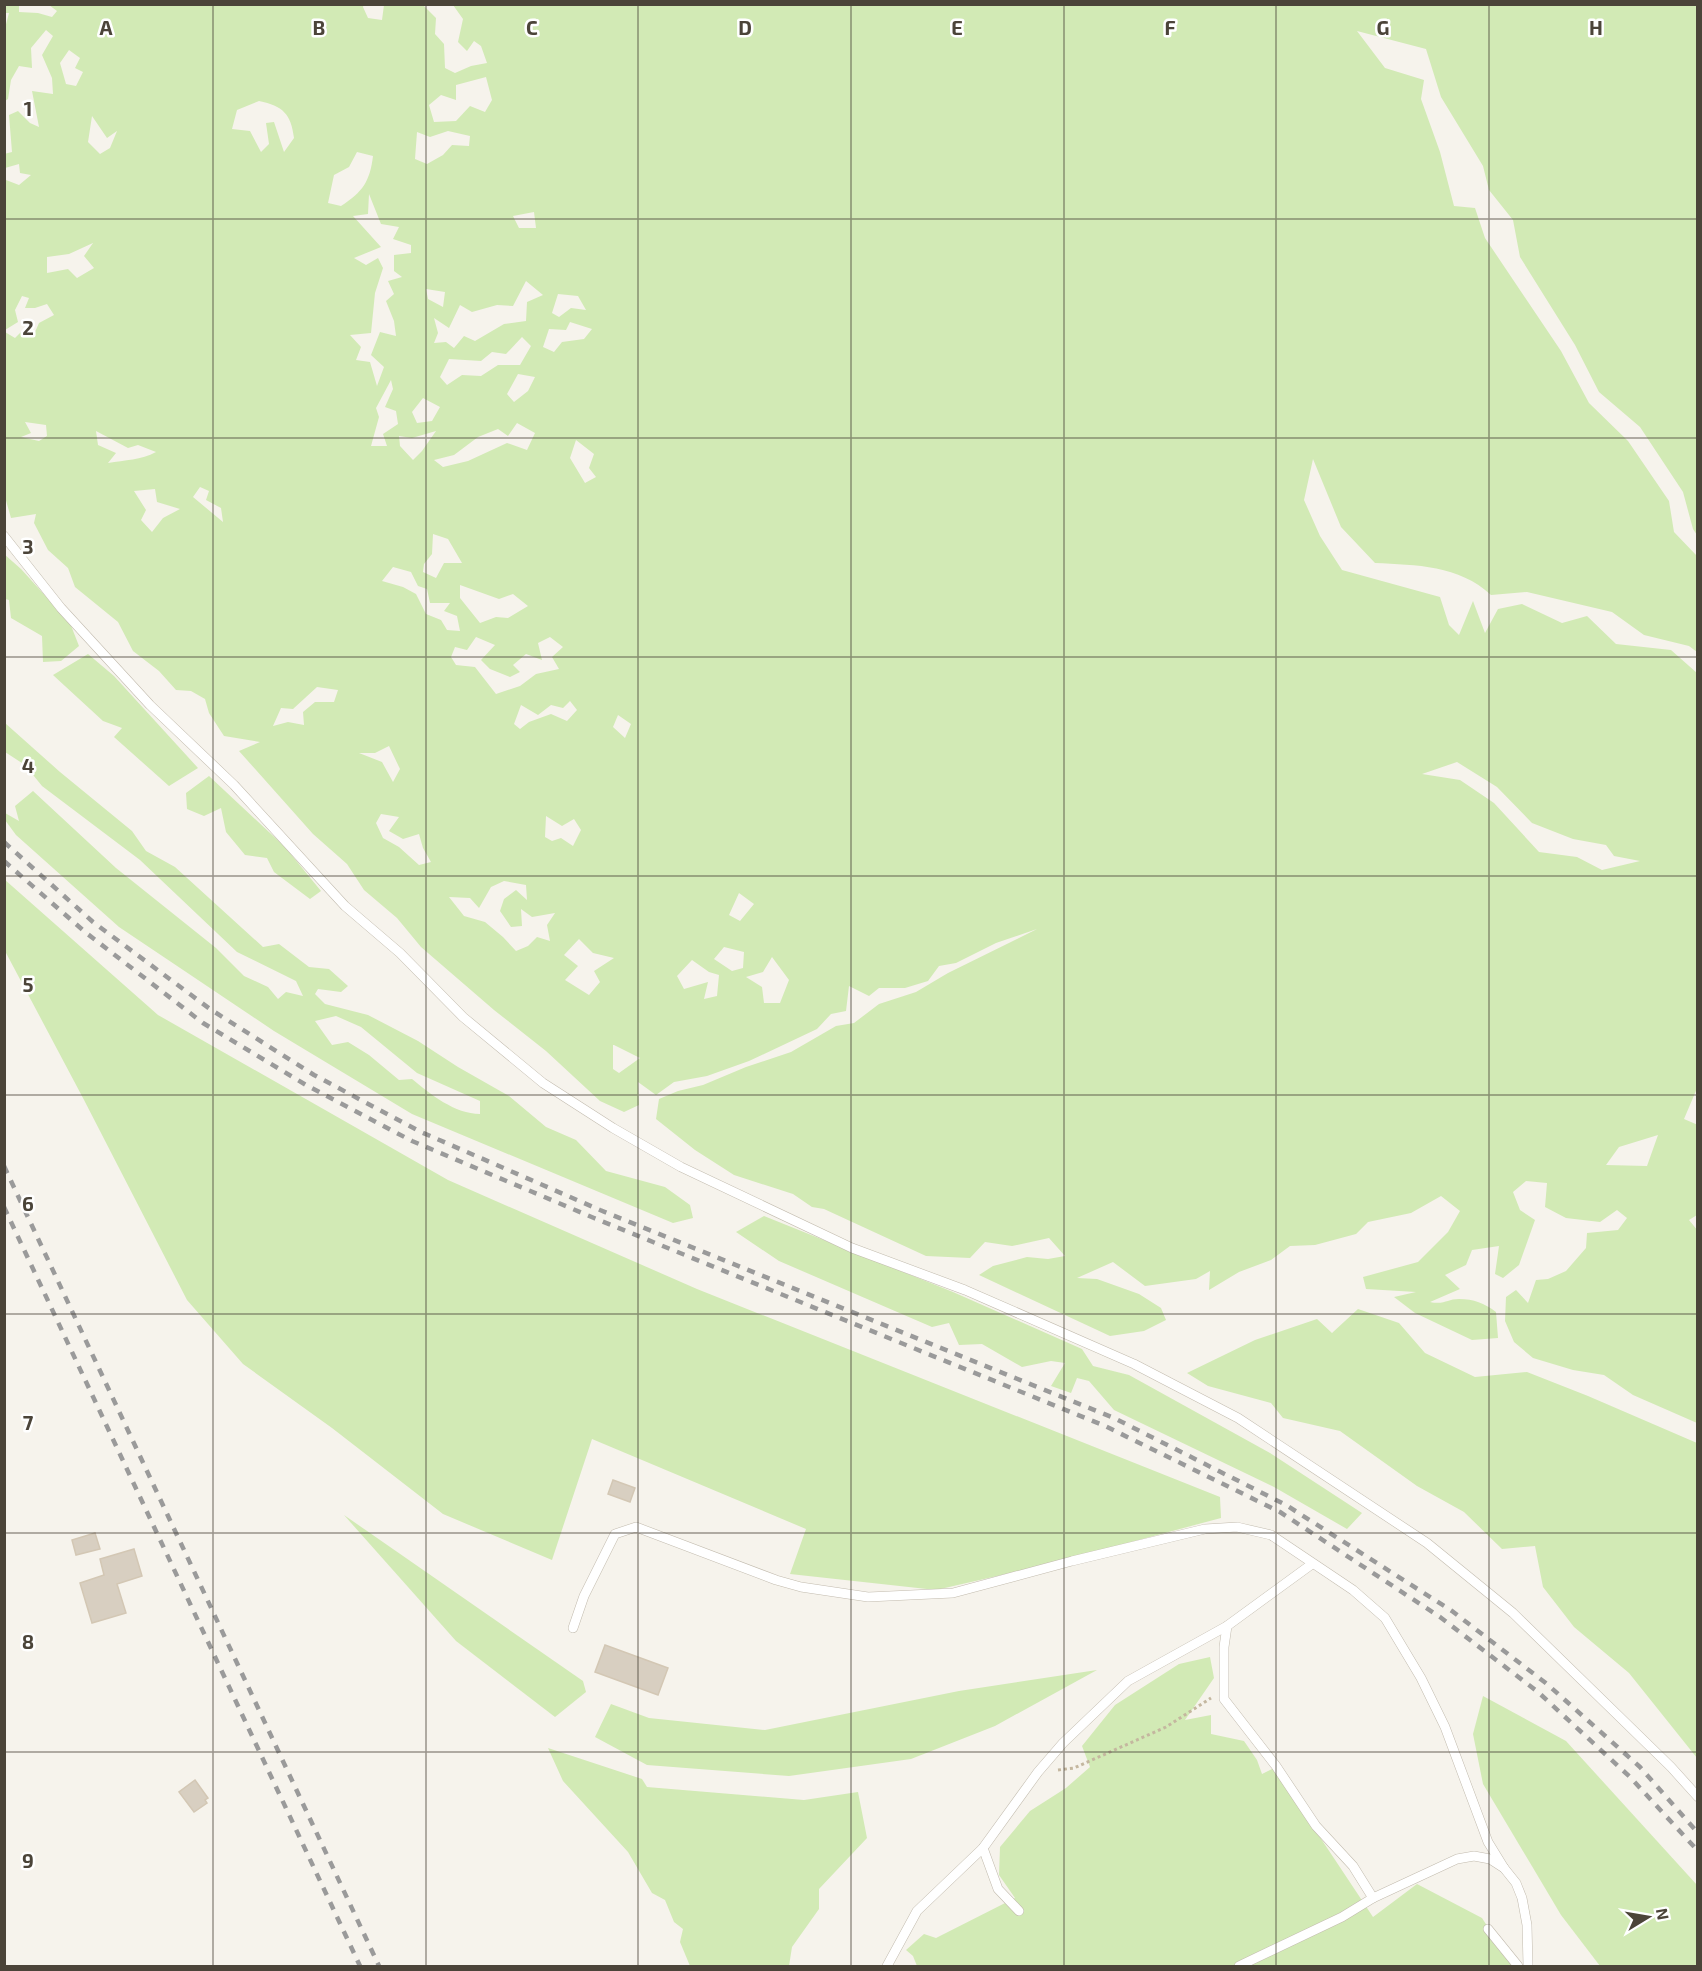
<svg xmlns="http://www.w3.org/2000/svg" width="1702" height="1971" viewBox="0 0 1702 1971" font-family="'Exo 2',sans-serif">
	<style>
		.green { fill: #d2eab5; fill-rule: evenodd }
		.building { fill: #d8cfc1; stroke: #d3c7b4; stroke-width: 1.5 }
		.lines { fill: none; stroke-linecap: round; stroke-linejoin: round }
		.lane-casing { stroke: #c2bbae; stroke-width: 10 }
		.path { stroke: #c4b79f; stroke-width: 3; stroke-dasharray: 3 3; stroke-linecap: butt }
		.lane { stroke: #fff; stroke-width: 9 }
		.rail { stroke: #9a9a9a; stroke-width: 4.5; stroke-dasharray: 8 8; stroke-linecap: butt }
		.grid { fill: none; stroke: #4b4439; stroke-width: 1.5; stroke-opacity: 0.55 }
		.grid-label { font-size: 20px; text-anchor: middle; font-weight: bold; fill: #4b4439; stroke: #fff; stroke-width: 5; stroke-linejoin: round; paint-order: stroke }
	</style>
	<rect width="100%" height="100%" fill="#f6f3ec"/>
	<!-- green -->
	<g class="green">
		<path d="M364 4 363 7 368 18 382 20 384 5H423L436 18 435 34 444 44 445 68 455 73 471 66 487 63 481 46 474 41 467 51 458 42 463 19 453 5H1697V535L1693 529 1683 492 1640 427 1599 392 1575 345 1520 257 1513 220 1489 190 1483 166 1441 97 1426 49 1357 31 1385 68 1424 80 1421 99 1440 152 1454 206 1475 208 1485 238 1561 351 1589 403 1628 441 1669 501 1674 532 1697 556V652L1689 646 1644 635 1612 612 1527 592 1491 595C1459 565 1416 565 1375 563L1341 527 1313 459 1304 500 1320 536 1342 570 1440 597 1449 625 1459 635 1473 601 1485 633 1498 609 1522 604 1562 623 1587 616 1616 644 1671 650 1697 673 1698 1086 1684 1119 1698 1125 1697 1215 1689 1220 1698 1231 1697 1423 1633 1395 1604 1375 1573 1370 1533 1358 1514 1342 1505 1321 1506 1297 1516 1290 1528 1303 1536 1280 1548 1279 1566 1271 1586 1248 1587 1233 1618 1230 1627 1218 1617 1210 1600 1222 1566 1218 1545 1207 1547 1183 1526 1181 1513 1192 1520 1210 1535 1220 1519 1265 1503 1278 1495 1274 1499 1246 1472 1250 1466 1265 1445 1275 1460 1289 1430 1302C1445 1305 1447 1299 1459 1299 1474 1299 1484 1303 1496 1312L1498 1338 1472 1340 1415 1313 1394 1297 1416 1292 1366 1289 1363 1277 1418 1262 1448 1232 1460 1211 1441 1196 1411 1213 1368 1222 1356 1234 1315 1245 1290 1246 1271 1260 1239 1272 1209 1290 1210 1271 1196 1279 1145 1286 1113 1262 1077 1278 1097 1279 1139 1294 1161 1308 1166 1320 1144 1331 1110 1336 979 1275 993 1266 1027 1257 1048 1259 1065 1256 1049 1238 1012 1246 985 1242 970 1258 926 1256 824 1209 812 1207 793 1194 734 1175 695 1150 656 1119 659 1099 678 1091 703 1085 746 1067 791 1052 836 1026 854 1023 879 1004 916 992 948 973 1037 929 996 943 956 963 939 966 928 981 905 988H879L869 996 849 986 846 1011 831 1014 817 1029 749 1061 707 1076 674 1082 656 1095 638 1082 639 1105 624 1112 600 1101 546 1051 494 1010 421 947 397 918 364 890 347 864 313 834 239 751 260 742 224 736 209 713 205 699 191 691 176 690 159 671 133 651 118 622 75 587 68 568 48 550 34 523 36 514 11 518 5 497V332L15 338 23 330 35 332 39 323 54 315 47 304 35 308H25L29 298 22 296 15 310 18 322 5 330 4 154 12 152 9 115 18 111 30 123 39 127 32 91 53 94 52 78 42 55 53 36 46 30 31 48 32 68 19 66 11 80 8 99 5 101V28L9 13H5V5H19V12L38 13 52 17 57 11 49 5ZM69 50 80 58 75 68 83 72 76 86 66 84 60 63ZM486 77 492 100 485 112 470 106 456 121 434 122 429 105 441 95 456 100V85ZM259 101C283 106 291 114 294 138L284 152 274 122 266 123 269 144 261 152 250 131 232 129 237 110ZM92 116 107 138 117 131 110 148 100 154 88 142ZM448 131 470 136 469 146 452 145 443 155 427 164 415 159 417 132 430 137ZM357 152 373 156C370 181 363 192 341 206L328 203 334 175 349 167ZM19 164 20 173 31 175 19 185 6 180 5 168ZM369 194 381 224 399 227 393 239 411 245V253L394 255V271L402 277 388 281 394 294 386 301 394 321 396 336 380 332 371 355 384 367 377 386 370 362 356 360 361 347 350 335 371 333 375 293 383 268 378 258 366 265 354 258 381 247 353 216 368 214ZM534 212 536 228H519L513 216ZM93 243 84 256 94 268 77 278 68 269 47 273V257L69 254ZM526 281 543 295 527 302 526 321 504 324 475 341 464 336 454 348 446 342 434 343 438 333 434 318 449 328 460 305 472 312 497 305 513 306ZM426 289 445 292 443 307 428 299ZM558 294 578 296 586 310 571 308 559 317 552 313ZM570 322 592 329 584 339 562 342 554 352 543 347 549 329 566 330ZM522 337 531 346 520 365H498L481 376 462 375 447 385 440 377 449 359 481 361 492 352 506 354ZM518 374 535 377 528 391 514 402 507 394ZM391 380 393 389 385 407 396 411 398 424 383 434 387 446H371L379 417 376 408ZM423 398 440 407 432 421 417 423 412 412ZM25 422 46 425 47 436 39 441 21 437 31 433ZM517 423 535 433 527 450 507 443 468 461 443 467 434 460 454 455 478 437 498 429 508 436ZM96 431 128 448 138 445 156 452C141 460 125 460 108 463L116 453 98 445ZM436 431 422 451 413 460 400 446 399 436 412 438ZM576 440 594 454 589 468 596 477 585 483 570 458ZM200 487 209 491 206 500 221 508 223 522 193 497ZM155 489 157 502 180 509 163 518 152 532 141 520 146 510 134 491ZM433 534 448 539 462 563H444L436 578 423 572 424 564 432 554ZM393 567 411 572 418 586 427 589 430 603H450L444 611 457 616 460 631 447 630 441 620 426 614 416 594 403 587 382 581ZM460 585 499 599 513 594 528 606 508 618 496 617 480 623 460 598ZM476 637 495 645 481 660 490 669 510 677 520 672 513 665 526 654 542 660 538 643 550 637 563 647 552 657 559 669 536 674 520 686 496 694 475 667 456 665 451 657 455 647 467 650ZM317 687 338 690 334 702H315L303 712 304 725 288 722 273 726 281 708 293 709ZM570 701 577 710 567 721 551 714 529 722 520 729 514 724 521 705 538 715 551 705 563 708ZM618 715 631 724 625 738 613 727ZM389 746 400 769 393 782 382 762 359 753H375ZM1457 762 1497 787 1532 823 1573 839 1606 845 1614 856 1640 861 1602 870 1577 857 1539 852 1494 803 1460 780 1422 774ZM381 814 399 817 389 831 403 839 419 834 423 848 431 862 419 865 399 847 383 838 376 823ZM546 816 562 826 574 819 581 830 573 846 561 838 552 841 545 837ZM504 881 526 885 527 900 516 890 504 899 500 911 511 927 522 926 521 909 532 917 555 913 547 925 550 941 537 937 528 946 516 951 503 937 485 922 464 916 449 897 470 898 479 908 491 887ZM739 893 754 904 740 921 729 915ZM579 939 593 953 614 958 594 971 600 982 589 995 565 980 578 966 564 955ZM724 947 744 952 743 968 732 971 714 959ZM772 957 789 980 780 1003H764L762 987 746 977 763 972ZM692 960 709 972 719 975 717 996 704 999 708 982 684 989 677 976ZM613 1045H614L640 1058 619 1073 613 1069ZM1658 1135 1647 1166 1606 1165 1619 1147Z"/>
		<path d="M4 554 21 569 70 623 79 646 61 661 43 662 42 636 11 618 9 600 5 599Z"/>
		<path d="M88 654 114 676 198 768 169 786 114 737 122 728 103 721 53 675Z"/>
		<path d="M5 723 60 772 132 831 146 851 175 867 263 947 279 944 309 967 329 969 348 986 341 992 318 989 315 994 325 1004 368 1015 418 1041 458 1067 509 1096 546 1127 576 1140 606 1171 665 1187 690 1205 693 1218 673 1223 412 1114 274 1031 119 927 16 835 5 820V813L19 821 15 806 33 791 116 868 216 948 244 976 268 987 278 999 286 992 303 996 296 981 237 952 140 860 42 786 25 765 5 752ZM336 1016 361 1027 417 1073 480 1101V1114C455 1114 430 1094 412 1079L399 1080 369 1055 348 1042 332 1045 315 1021Z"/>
		<path d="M209 776 285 847 321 891 310 899 274 872 267 858 245 855 226 832 221 808 204 816 187 809 186 793Z"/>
		<path d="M4 879 158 1015 448 1180 697 1289 1220 1497 1221 1518 1045 1565 936 1590 790 1574 806 1529 592 1439 552 1560 443 1514 332 1428 243 1364 187 1300 83 1098 5 951Z"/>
		<path d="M764 1216 953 1292 1082 1349 1093 1366 1129 1375 1270 1453 1362 1513 1347 1529 1274 1487 1114 1410 1089 1381 1077 1378 1071 1393 1051 1386 1065 1363 1051 1361 1022 1367 982 1344 959 1345 949 1323 932 1327 779 1261 736 1232Z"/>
		<path d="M1358 1309 1399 1323 1425 1353 1475 1377 1527 1372 1588 1396 1697 1443V1758L1629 1673 1574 1627 1543 1587 1535 1546 1502 1549 1464 1512 1417 1486 1340 1431 1283 1418 1271 1403 1208 1386 1187 1373 1255 1340 1317 1319 1332 1333Z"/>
		<path d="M344 1515 583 1681 586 1692 555 1717 456 1641Z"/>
		<path d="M1210 1657 1214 1678 1185 1720 1211 1715V1734L1244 1741 1257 1760 1262 1774 1274 1768 1373 1917 1417 1884 1482 1918 1513 1966H917L913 1956 906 1950 924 1934 936 1938 1015 1898 999 1875 1000 1847 1030 1811 1066 1788 1090 1767 1082 1746 1115 1705 1179 1664Z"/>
		<path d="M1097 1670 995 1726 911 1759 789 1776 647 1765 595 1737 611 1704 649 1718 765 1730 959 1691Z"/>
		<path d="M1483 1696 1566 1741 1697 1885V1966H1600L1561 1915 1483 1784 1473 1734Z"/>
		<path d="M548 1748 642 1779 647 1787 804 1800 858 1792 867 1838 819 1889V1909L792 1947 789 1966H690L680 1942 683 1929 674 1922 665 1900 652 1893 628 1852 563 1781Z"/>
	</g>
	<!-- building -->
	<g class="building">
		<path d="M613 1480 635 1488 630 1502 608 1494Z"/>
		<path d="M95 1533 100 1549 76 1555 72 1540Z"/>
		<path d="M134 1549 142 1576 117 1584 126 1613 92 1623 80 1583 104 1575 100 1559Z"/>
		<path d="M605 1645 668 1668 658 1695 595 1672Z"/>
		<path d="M195 1780 208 1798 205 1800 207 1803 194 1812 179 1792Z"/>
	</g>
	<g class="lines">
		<!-- lane casing -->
		<g class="lane-casing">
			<g id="lane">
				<path d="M4 536 61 608 150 705 234 785 345 906 400 953 463 1017 543 1083 613 1128 681 1167 852 1248 965 1290 1134 1364 1238 1418 1427 1543 1513 1613 1671 1767 1698 1797"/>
				<path d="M1227 1626 1224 1647V1699L1276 1766 1316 1826 1353 1866 1373 1898"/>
				<path d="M573 1628 584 1596 615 1534 636 1527 776 1580 801 1587 868 1597 953 1593 1072 1561 1205 1529 1237 1527 1271 1535 1353 1590 1385 1618 1421 1678 1445 1727 1488 1842 1504 1868"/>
				<path d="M983 1848 998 1889 1019 1911"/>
				<path d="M1488 1929 1518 1966"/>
				<path d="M887 1966 917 1911 983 1848 1038 1772 1063 1743 1128 1681 1227 1626 1312 1564"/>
				<path d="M1239 1966 1342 1917 1373 1898 1457 1859 1474 1856 1490 1859 1504 1868 1516 1883 1522 1898 1527 1925 1528 1966"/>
			</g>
		</g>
		<!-- path -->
		<path class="path" d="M1058 1770 1074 1768 1166 1727 1211 1698"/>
		<!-- lane -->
		<use href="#lane" class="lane"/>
		<!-- rail -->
		<g class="rail">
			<path d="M4 842 93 922 210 1009 314 1075 421 1132 600 1210 1114 1418 1286 1505 1452 1611 1547 1684 1640 1767 1698 1833"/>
			<path d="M4 861 85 932 203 1023 306 1085 412 1141 594 1218 1105 1426 1280 1512 1440 1617 1538 1692 1630 1777 1698 1851"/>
			<path d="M4 1166 379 1966"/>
			<path d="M4 1207 360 1966"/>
		</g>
	</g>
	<!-- grid -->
	<path class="grid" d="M213 4V1966M426 4V1966M638 4V1966M851 4V1966M1064 4V1966M1276 4V1966M1489 4V1966M4 219H1698M4 438H1698M4 657H1698M4 876H1698M4 1095H1698M4 1314H1698M4 1533H1698M4 1752H1698"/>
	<g class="grid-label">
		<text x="106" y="35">A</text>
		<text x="319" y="35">B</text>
		<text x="532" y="35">C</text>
		<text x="745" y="35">D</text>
		<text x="957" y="35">E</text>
		<text x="1170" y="35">F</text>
		<text x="1383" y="35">G</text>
		<text x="1596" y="35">H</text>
		<text x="28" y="116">1</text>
		<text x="28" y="335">2</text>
		<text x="28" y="554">3</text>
		<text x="28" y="773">4</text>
		<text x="28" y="992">5</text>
		<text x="28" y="1211">6</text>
		<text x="28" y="1430">7</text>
		<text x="28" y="1649">8</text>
		<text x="28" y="1868">9</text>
	</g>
	<!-- border -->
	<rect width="1702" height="1971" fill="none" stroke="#4b4439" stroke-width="12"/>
	<!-- north arrow -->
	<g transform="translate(1648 1917) rotate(79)" stroke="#ffffff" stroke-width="4.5" paint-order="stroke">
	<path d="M0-4.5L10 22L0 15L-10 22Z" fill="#4b4439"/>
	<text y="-9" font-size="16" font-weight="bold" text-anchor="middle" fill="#4b4439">N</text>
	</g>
</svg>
